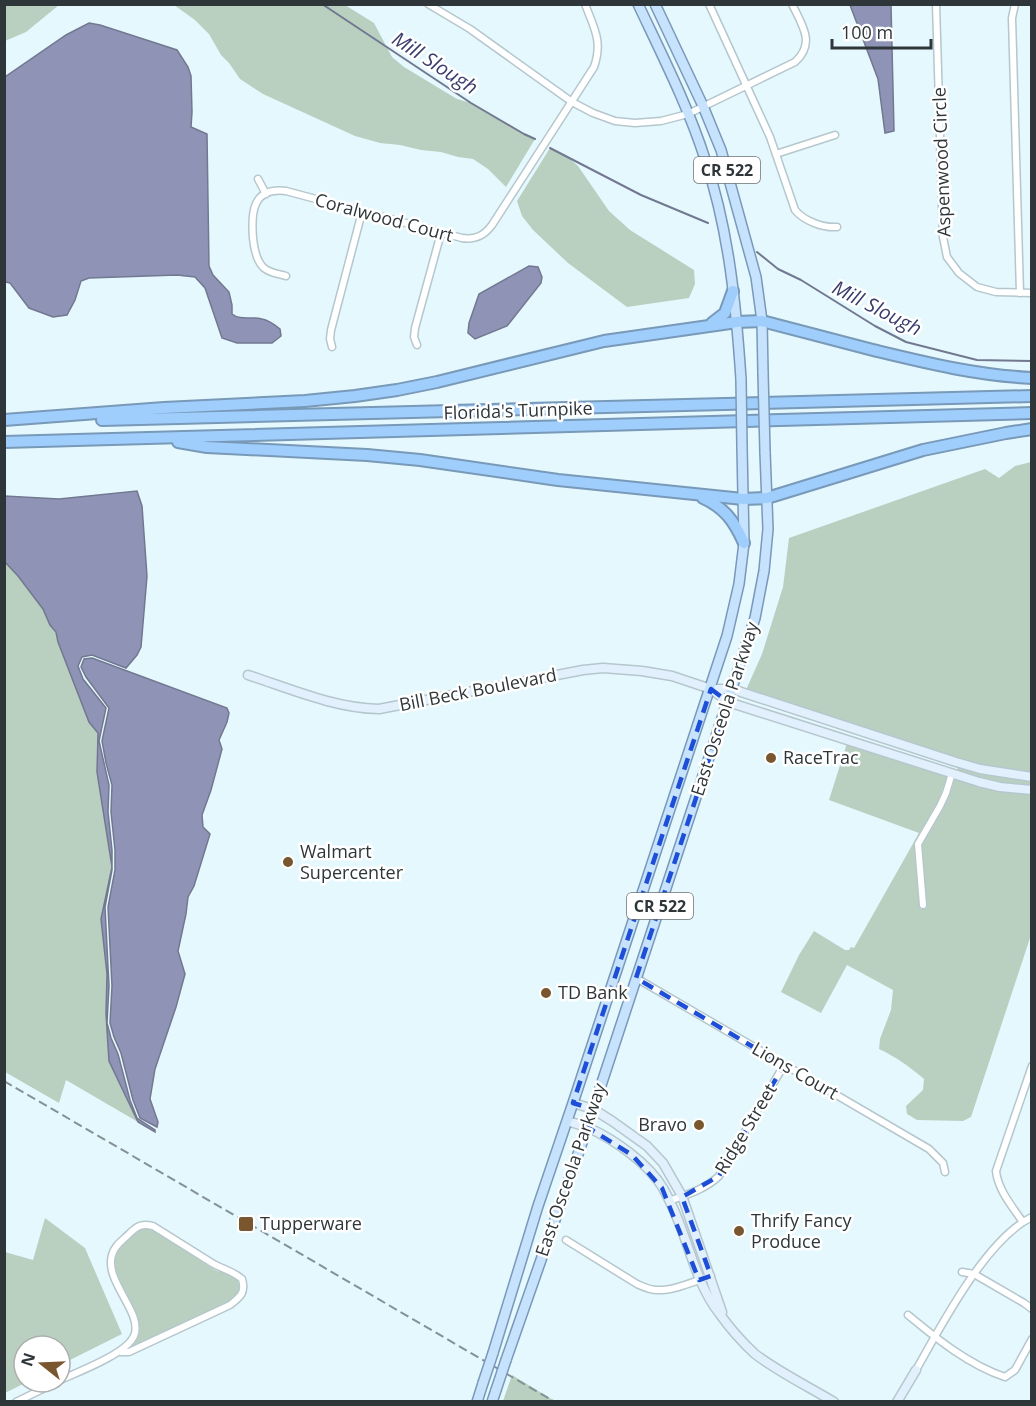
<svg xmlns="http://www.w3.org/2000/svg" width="1036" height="1406" viewBox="0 0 1036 1406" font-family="'Open Sans',sans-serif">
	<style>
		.green { fill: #b9d0c1 }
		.water { fill: #8f94b6; stroke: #727890; stroke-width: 1.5 }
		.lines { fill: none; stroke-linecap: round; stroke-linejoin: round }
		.stream { stroke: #727890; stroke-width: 2 }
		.street-casing { stroke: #b5c7cd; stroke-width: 9 }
		.secondary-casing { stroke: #b5c7cd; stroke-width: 11 }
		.primary-casing { stroke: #7899b8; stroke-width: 12 }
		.highway-casing { stroke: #7899b8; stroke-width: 14 }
		.street { stroke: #fff; stroke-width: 6 }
		.secondary { stroke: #e2f0fe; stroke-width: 8 }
		.primary { stroke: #c6e2fd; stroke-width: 9 }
		.highway { stroke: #a0cefc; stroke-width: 10 }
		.rail { stroke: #849195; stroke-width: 2; stroke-dasharray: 9 4.5; stroke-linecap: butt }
		.primary-bridge-casing { stroke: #7899b8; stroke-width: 12; stroke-linecap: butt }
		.primary-bridge { stroke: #c6e2fd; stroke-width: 9 }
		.marked { fill: none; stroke: #1d4ed8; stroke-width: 4.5; stroke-dasharray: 12 8; stroke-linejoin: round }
		.poi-dot { fill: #7a562f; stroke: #fff; stroke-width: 2 }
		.labels { text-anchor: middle; stroke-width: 5; stroke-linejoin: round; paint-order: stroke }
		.shield { fill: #fff; stroke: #6d7274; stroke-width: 1.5 }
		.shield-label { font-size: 16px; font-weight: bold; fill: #2f3639 }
		.street-label { font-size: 18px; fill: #2f3639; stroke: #fff }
		.poi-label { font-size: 18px; fill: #2f3639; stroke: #fff; text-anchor: start }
		.water-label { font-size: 20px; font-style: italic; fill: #3a3d6c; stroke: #fff }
	</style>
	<rect width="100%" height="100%" fill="#e5f8fe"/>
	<!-- green -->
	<g class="green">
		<path d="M5 4H59V5L26 32 5 41Z"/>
		<path d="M174 5H345L374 23 392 57 404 67 457 99 471 103 524 134 535 139 506 187 488 169 473 159 458 157 441 152 421 150 400 145 380 143 355 136 263 94 240 79 229 63 221 55 209 34 195 20Z"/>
		<path d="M550 148 569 158 578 166 609 211 630 230 694 270 695 284 689 298 627 307 568 263 533 230 522 216 517 201Z"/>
		<path d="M1031 462V774L981 766 943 754 746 690 762 654 783 587 789 538 985 469 999 478 1015 466Z"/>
		<path d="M5 561 18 576 43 609 50 625 56 632 58 642 89 722 98 733 97 772 112 867 101 919 107 974 106 1014 109 1060 138 1122 66 1080 59 1103 5 1072Z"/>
		<path d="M847 743 948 775 937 804 914 844 920 909 927 908 921 845 944 807 950 794 955 778 1031 794V935L971 1117 963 1121 917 1120 907 1114 906 1106 923 1090 924 1079C910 1067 896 1057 879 1049L880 1039 891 1010 893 990 847 965 821 1013 781 992 799 955 814 931 845 950H849L851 947 854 948 919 833 829 800Z"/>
		<path d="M958 766 980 772 1031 781V787C1003 784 984 780 957 771Z"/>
		<path d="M45 1218 85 1248 122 1334 60 1365V1346H24V1382H27L5 1393V1252L33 1260Z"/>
		<path d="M141 1228H147L152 1229 215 1270 220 1272 222 1271 237 1279 240 1287 236 1296 228 1302 129 1349C138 1341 140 1332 138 1320 131 1304 111 1274 115 1257 117 1248 133 1234 141 1228Z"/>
		<path d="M512 1375 555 1401H503Z"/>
	</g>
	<!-- water -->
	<g class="water">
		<path d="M850 5H891L894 131 885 133 878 79Z"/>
		<path d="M89 23 100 25 177 50 188 67 191 76 192 112 191 127 207 134 209 266 213 275 229 292 232 305V314C241 321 251 316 262 319 269 320 275 325 280 329L281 336 272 343H237L222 338 205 288 195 277 177 275 89 278 81 281 75 300 67 315 53 317 29 308 10 283 5 282V77L66 35Z"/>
		<path d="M529 266 538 267 542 277 541 283 507 326 475 339 468 333 469 323 479 294Z"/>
		<path d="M137 491 142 506 147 576 141 647 137 655 126 668 92 655 82 657 78 666 83 679 106 708 99 741 109 785 108 812 112 850V870L105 907 109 986 107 1023 111 1038 118 1054 130 1100 137 1118 155 1130V1132L138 1122 109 1061 106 1014 107 974 101 919 112 867 97 772 98 733 89 722 58 642 56 632 50 625 43 609 18 576 4 561 5 496 59 499Z"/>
		<path d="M92 658 227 708 229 713 227 722 219 740 222 749 211 790 202 815 203 827 210 834 194 886 188 897 186 914 178 951 185 974 176 1007 155 1069 150 1099 158 1122 157 1127 140 1118 133 1100 121 1053 114 1037 110 1023 112 986 108 907 115 870V850L111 812 112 785 106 763 102 741 109 708 86 677 81 667 84 659Z"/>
	</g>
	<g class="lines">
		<!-- stream -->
		<g class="stream">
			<path d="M322 4 471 103 524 134 535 139"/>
			<path d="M550 148 641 195 708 223"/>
			<path d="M757 252 778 269 801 280 875 326 906 342 977 360 1032 361"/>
		</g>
		<!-- street casing -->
		<g class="street-casing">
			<g id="street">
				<path d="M428 4 470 29 572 102 593 113 615 121 635 123 661 121 688 114 795 62C816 43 802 25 792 4"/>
				<path d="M709 4 770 137 795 210C804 221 823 228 837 227"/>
				<path d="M936 4 943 237 947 257 959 273 977 287 996 292 1032 293"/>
				<path d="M1015 4 1012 18 1020 293"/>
				<path d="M776 154 835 135"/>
				<path d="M258 179 266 194"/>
				<path d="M286 276C279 274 270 273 264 268 256 261 254 248 253 238 251 213 252 187 286 191L462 238C475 240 484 236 492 225L594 67C603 41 594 28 585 4"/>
				<path d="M417 345 414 337 415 328 441 233"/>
				<path d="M332 347 330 339 331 330 362 212"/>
				<path d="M923 905 918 844 940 806 946 793 952 773"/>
				<path d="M636 978 929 1149 943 1163 945 1172"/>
				<path d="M669 1201C686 1195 706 1189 719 1176L784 1065"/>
				<path d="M1022 1221C1012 1206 998 1190 996 1171L1032 1066"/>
				<path d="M566 1240 637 1284C644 1287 650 1290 657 1290 673 1291 695 1281 711 1276"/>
				<path d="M962 1272 974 1274 1024 1303 1032 1309"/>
				<path d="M908 1315C937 1339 969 1365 1005 1377L1015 1370 1032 1339"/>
				<path d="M916 1370C941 1326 986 1239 1032 1217"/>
				<path d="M60 1380C78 1372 126 1354 134 1336 144 1313 104 1282 112 1255 114 1246 123 1240 129 1234 137 1226 142 1223 153 1226L212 1263C222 1269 233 1271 242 1279 246 1293 240 1297 230 1305L129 1352H121"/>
				<path d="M16 1402 57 1382"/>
			</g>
		</g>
		<!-- secondary casing -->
		<g class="secondary-casing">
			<g id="secondary">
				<path d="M248 675C291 689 334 708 379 709L583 670 603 668 642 671 672 676 711 689H732L956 762 980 769 1032 777"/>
				<path d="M711 689 728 702 979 782 1000 787 1032 790"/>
				<path d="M573 1103 593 1109 612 1121 647 1146 663 1163 682 1196 722 1312"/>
				<path d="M567 1121C574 1123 582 1125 589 1128 615 1140 648 1163 663 1188 669 1199 676 1214 680 1225 692 1256 699 1287 719 1313 729 1327 742 1342 755 1354 777 1371 809 1387 834 1402"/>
				<path d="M897 1402 916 1370"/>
			</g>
		</g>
		<!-- primary casing -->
		<g class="primary-casing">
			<g id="primary">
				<path d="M638 4C662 55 688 106 705 159 729 230 736 305 741 379"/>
				<path d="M655 4 703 106 721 150 756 277 762 321 763 373"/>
				<path d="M493 1353 538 1206 573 1103 727 636 739 584 744 543 742 447"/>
				<path d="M506 1360 584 1137 755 618 764 571 768 529 765 452"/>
				<path d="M477 1402 483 1383"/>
				<path d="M492 1402 496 1390"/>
			</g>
		</g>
		<!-- highway casing -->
		<g class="highway-casing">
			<g id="highway">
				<path d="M712 323 725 313 733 291"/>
				<path d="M4 420 164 408 305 401 355 396 397 390 437 382 604 341 737 322 762 321C799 331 836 340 873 350 927 363 975 375 1032 378"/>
				<path d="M102 420 1032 396"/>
				<path d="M4 442 1032 413"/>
				<path d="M178 442 207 447 367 455 420 460 558 480 743 499 767 498 923 450 1006 433 1032 429"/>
				<path d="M703 498C725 508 734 521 744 543"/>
			</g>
		</g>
		<!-- street -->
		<use href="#street" class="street"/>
		<!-- secondary -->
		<use href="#secondary" class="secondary"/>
		<!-- primary -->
		<use href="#primary" class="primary"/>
		<!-- highway -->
		<use href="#highway" class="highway"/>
		<!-- rail -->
		<path class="rail" d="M4 1081 555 1402"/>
		<!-- primary-bridge casing -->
		<g class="primary-bridge-casing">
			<g id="primary-bridge">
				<path d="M763 373 765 452"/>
				<path d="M741 379 742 447"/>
				<path d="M483 1383 493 1353"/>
				<path d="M496 1390 506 1360"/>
			</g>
		</g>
		<!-- primary-bridge -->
		<use href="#primary-bridge" class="primary-bridge"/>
	</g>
	<!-- marked area -->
	<path class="marked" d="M711 689 728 702 636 978 784 1065 719 1176 682 1197 711 1276 699 1280 662 1188 632 1155 587 1127 593 1109 573 1103Z"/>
	<!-- markers -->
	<g class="poi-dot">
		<circle cx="771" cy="758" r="6"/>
		<circle cx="288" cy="862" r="6"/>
		<circle cx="546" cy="993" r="6"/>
		<circle cx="699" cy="1125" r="6"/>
		<rect x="238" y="1216" width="16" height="16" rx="3"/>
		<circle cx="739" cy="1231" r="6"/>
	</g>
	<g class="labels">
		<!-- shield labels -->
		<g class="shield">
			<rect x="694" y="157" width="66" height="26" rx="4.5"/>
			<rect x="627" y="893" width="66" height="26" rx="4.5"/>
		</g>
		<g class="shield-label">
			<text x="727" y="176">CR 522</text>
			<text x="660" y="912">CR 522</text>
		</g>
		<!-- street labels -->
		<g class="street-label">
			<text transform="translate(942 162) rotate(-92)" y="6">Aspenwood Circle</text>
			<text transform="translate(384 218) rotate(15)" y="6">Coralwood Court</text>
			<text transform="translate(518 411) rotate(-2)" y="6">Florida's Turnpike</text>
			<text transform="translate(478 690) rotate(-11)" y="6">Bill Beck Boulevard</text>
			<text transform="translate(725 709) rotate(-72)" y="6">East Osceola Parkway</text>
			<text transform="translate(795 1071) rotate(30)" y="6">Lions Court</text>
			<text transform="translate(746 1129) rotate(-59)" y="6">Ridge Street</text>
			<text transform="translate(571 1170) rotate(-71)" y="6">East Osceola Parkway</text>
		</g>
		<!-- poi labels -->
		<g class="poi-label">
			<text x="783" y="764">RaceTrac</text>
			<text x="300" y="858">Walmart<tspan x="300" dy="21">Supercenter</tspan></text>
			<text x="558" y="999">TD Bank</text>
			<text x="687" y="1131" text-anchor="end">Bravo</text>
			<text x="751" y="1227">Thrify Fancy<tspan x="751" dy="21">Produce</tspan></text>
			<text x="260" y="1230">Tupperware</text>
		</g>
		<!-- water labels -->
		<g class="water-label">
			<text transform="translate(435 63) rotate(33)" y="7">Mill Slough</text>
			<text transform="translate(877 308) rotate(27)" y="7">Mill Slough</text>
		</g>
	</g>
	<!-- border -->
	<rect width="1036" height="1406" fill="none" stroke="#2f3639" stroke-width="12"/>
	<!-- north arrow -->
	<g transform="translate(42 1364) rotate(288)"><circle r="28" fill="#ffffff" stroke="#acafb0" stroke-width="1.5"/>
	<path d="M0-4.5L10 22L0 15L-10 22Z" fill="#7a562f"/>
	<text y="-9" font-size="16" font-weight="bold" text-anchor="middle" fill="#2f3639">N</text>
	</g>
	<!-- scale -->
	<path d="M832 39v9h99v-9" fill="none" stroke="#2f3639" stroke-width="3"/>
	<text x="841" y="39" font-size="18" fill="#2f3639" stroke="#ffffff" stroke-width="4.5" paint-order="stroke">100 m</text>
</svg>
